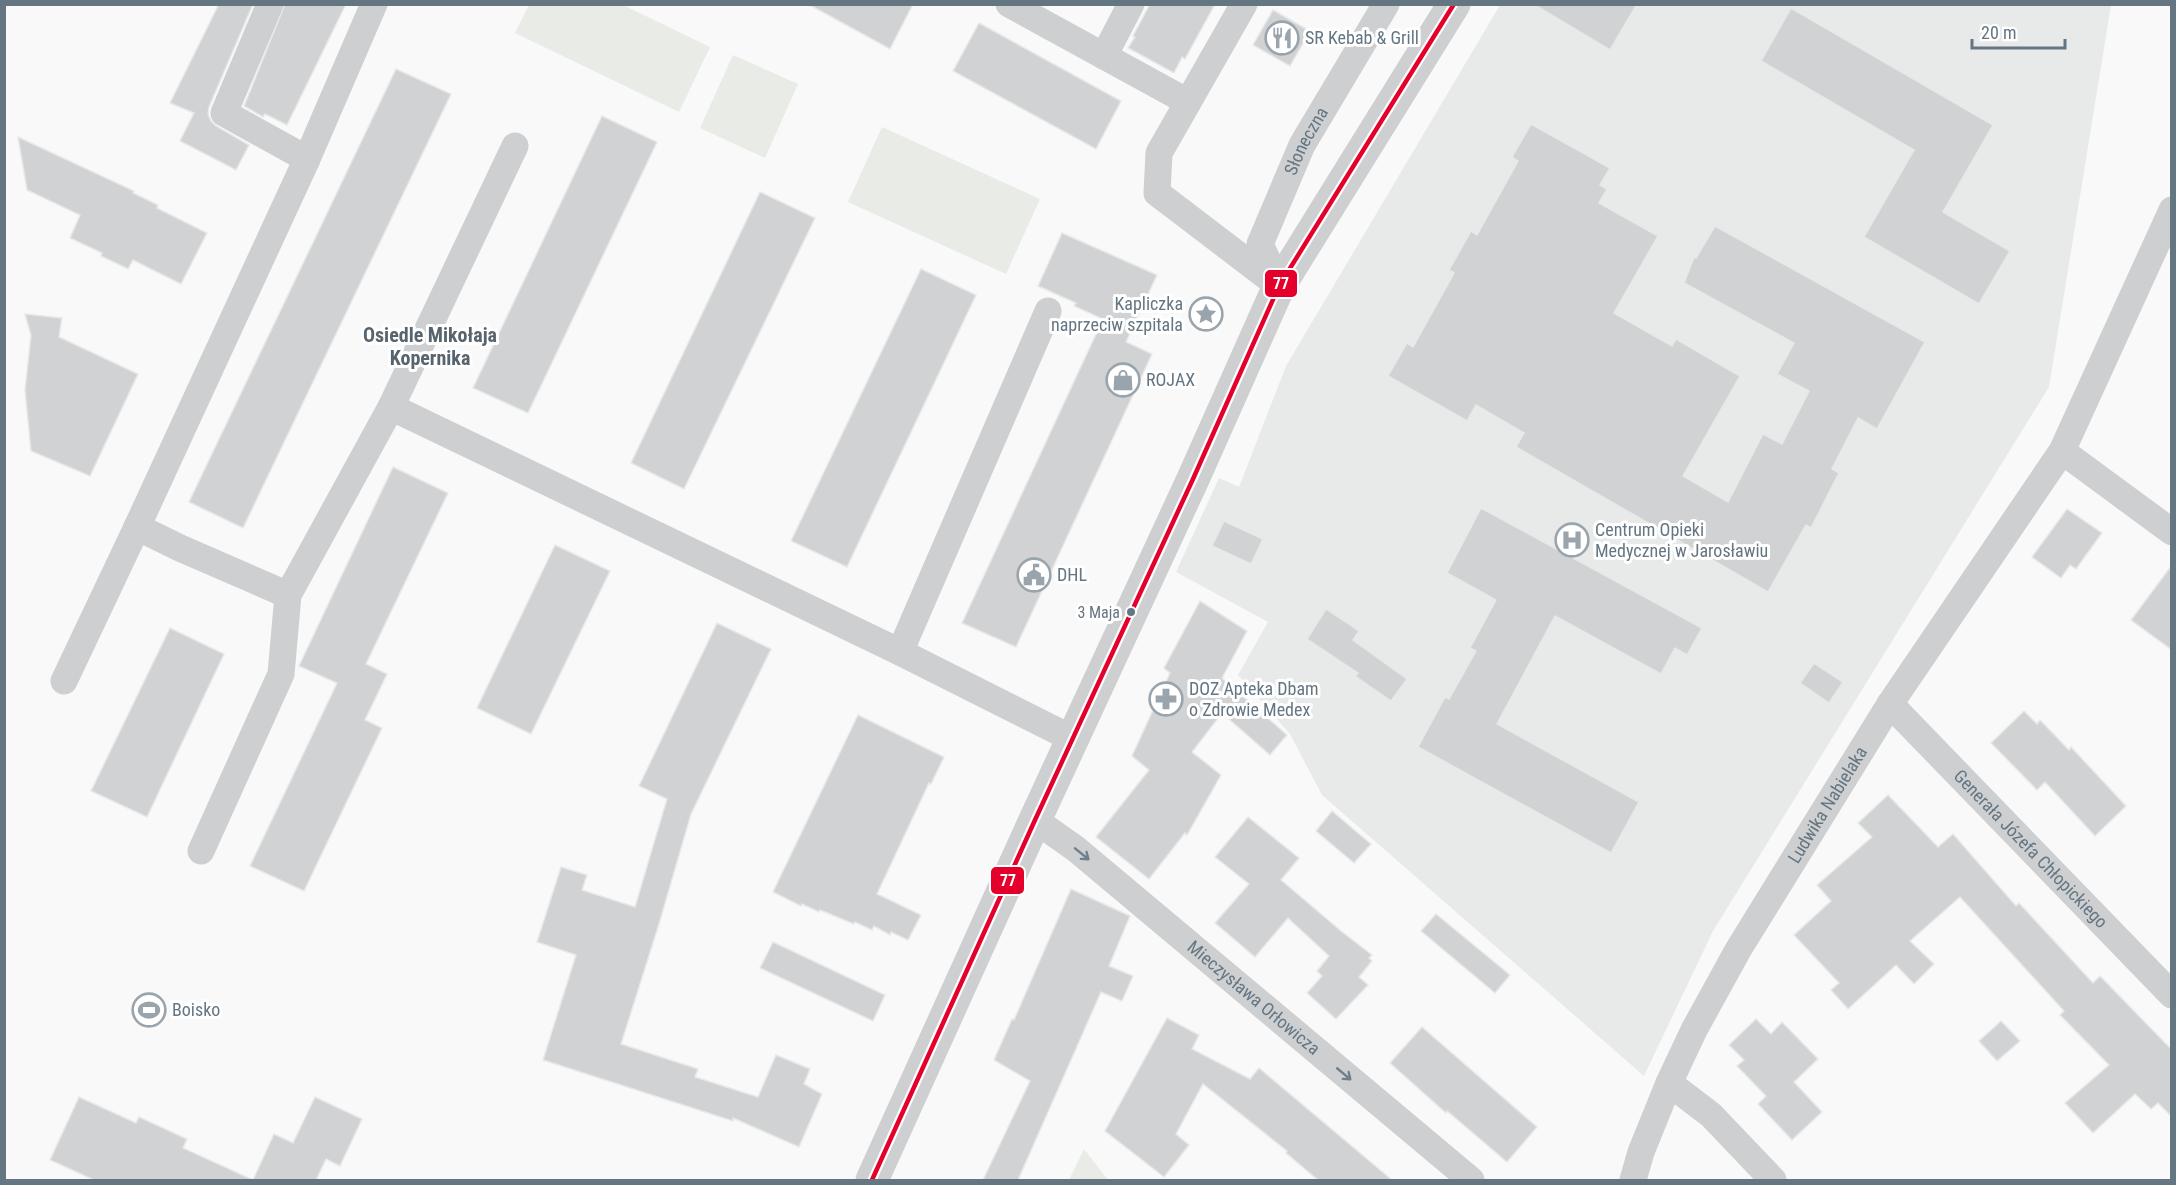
<svg xmlns="http://www.w3.org/2000/svg" width="2176" height="1185" viewBox="0 0 2176 1185" font-family="'Roboto Condensed',sans-serif">
	<style>
		.built { fill: #e8e9e9 }
		.green { fill: #e8ebe6 }
		.building { fill: #d0d2d3; stroke: #e8e8e8; stroke-width: 1.5 }
		.lines { fill: none; stroke-linecap: round; stroke-linejoin: round }
		.minor { stroke: #cecfd0; stroke-width: 27 }
		.tertiary { stroke: #cecfd0; stroke-width: 33 }
		.bus-1-casing { stroke: #fff; stroke-width: 9 }
		.bus-1 { stroke: #e4002b; stroke-width: 4.5 }
		.oneway { stroke: #707f8b }
		.bus-dot { fill: #657683; stroke: #fff; stroke-width: 2 }
		.labels { text-anchor: middle; stroke-width: 6; stroke-linejoin: round; paint-order: stroke }
		.bus-label { font-size: 16px; fill: #657683; stroke: #fff; text-anchor: end }
		.poi-label { font-size: 18px; fill: #657683; stroke: #fff; text-anchor: start }
		.street-label { font-size: 18px; fill: #657683; stroke: #fff }
		.neighbourhood-label { font-size: 20px; font-weight: bold; fill: #57646e; stroke: #fff }
		.line-badge { stroke: #fff; stroke-width: 2 }
		.badge-label { font-size: 16px; text-anchor: middle; font-weight: bold; fill: #fff }
	</style>
	<rect width="100%" height="100%" fill="#f9f9f9"/>
	<!-- built -->
	<path class="built" d="M1500 5H2111L2049 387 1713 931 1644 1076 1322 795 1290 734 1238 675 1268 622 1176 572 1219 478 1239 487 1286 366Z"/>
	<!-- green -->
	<g class="green">
		<path d="M529 5H623L710 47 679 112 515 33Z"/>
		<path d="M733 55 798 84 765 158 700 128Z"/>
		<path d="M882 127 1040 199 1006 274 848 202Z"/>
		<path d="M1084 1149 1108 1180H1069Z"/>
	</g>
	<!-- building -->
	<g class="building">
		<path d="M219 4H253L209 107 208 114 211 121 216 126 249 145 236 170 180 141 194 113 170 103Z"/>
		<path d="M285 4H346L287 125 265 114 263 117 244 106Z"/>
		<path d="M808 4H913L890 49Z"/>
		<path d="M1150 4H1215L1185 59 1182 57 1174 73 1128 48 1135 37 1133 36Z"/>
		<path d="M1533 4H1637L1610 50Z"/>
		<path d="M1791 8 1993 125 1943 212 2010 251 1979 304 1864 237 1914 150 1761 61Z"/>
		<path d="M1273 10 1310 31 1290 66 1253 45Z"/>
		<path d="M979 23 1121 101 1096 149 953 71Z"/>
		<path d="M396 69 451 94 243 528 189 502Z"/>
		<path d="M602 116 657 142 528 413 473 388Z"/>
		<path d="M1531 124 1610 168 1600 185 1607 189 1599 203 1658 236 1614 313 1672 346 1676 339 1740 376 1683 476 1728 502 1763 434 1782 444 1809 391 1777 374 1794 343 1684 283 1694 257 1696 258 1715 226 1925 342 1877 429 1858 418 1832 469 1839 473 1811 528 1806 525 1768 592 1516 447 1524 433 1476 405 1467 421 1388 376 1407 343 1413 347 1454 273 1449 270 1471 231 1477 235 1518 161 1512 157Z"/>
		<path d="M18 137 134 191 133 193 158 205 157 208 207 233 181 284 133 260 128 269 101 256 102 253 70 238 80 215 27 190Z"/>
		<path d="M760 192 815 218 684 489 631 463Z"/>
		<path d="M1062 233 1157 275 1126 342 1152 354 1016 647 962 623 1103 319 1074 306 1076 303 1038 286Z"/>
		<path d="M921 269 976 295 847 567 791 541Z"/>
		<path d="M25 314 62 318 59 337 138 374 90 476 31 451 25 390 31 335Z"/>
		<path d="M393 467 448 493 366 664 387 674 365 720 382 728 304 891 250 866 337 683 299 666Z"/>
		<path d="M1481 508 1702 628 1687 655 1675 648 1661 674 1555 616 1497 724 1639 802 1611 853 1418 747 1445 697 1449 699 1476 651 1470 648 1496 600 1447 573Z"/>
		<path d="M2067 509 2102 533 2076 569 2070 565 2061 578 2032 557Z"/>
		<path d="M1224 521 1263 539 1251 564 1212 546Z"/>
		<path d="M555 545 610 571 531 734 477 708Z"/>
		<path d="M2172 565V650L2131 620Z"/>
		<path d="M1200 601 1247 631 1222 678 1287 735 1270 755 1222 713 1192 752 1221 775 1187 835 1185 833 1149 879 1096 837 1149 770 1132 756 1170 673 1164 668Z"/>
		<path d="M1326 609 1359 631 1353 640 1407 679 1391 701 1355 676 1358 673 1307 639Z"/>
		<path d="M717 623 771 649 691 814 659 924 621 1044 698 1069 695 1077 758 1097 776 1055 810 1069 804 1084 822 1094 799 1147 733 1118V1121L543 1060 576 955 537 942 561 867 587 875 582 890 635 907 667 799 639 786Z"/>
		<path d="M170 628 224 654 147 817 91 791Z"/>
		<path d="M1814 663 1843 682 1829 703 1800 683Z"/>
		<path d="M2024 711 2037 724 2040 720 2069 750 2071 747 2126 806 2095 836 2045 782 2037 790 1991 743Z"/>
		<path d="M858 715 944 757 931 784 929 783 877 894 921 915 908 940 891 932 890 935 874 926 872 930 855 922 854 924 820 910 819 912 802 904 801 906 773 892Z"/>
		<path d="M1888 795 1938 847 1953 834 2016 906 2019 903 2093 983 2100 976 2172 1050V1117L2158 1103 2151 1109 2135 1094 2093 1133 2065 1103 2109 1065 2060 1015 2064 1011 1960 897 1910 941 1934 964 1914 984 1896 965 1848 1009 1831 990 1839 983 1794 935 1831 901 1817 885 1872 837 1858 823Z"/>
		<path d="M1332 811 1371 844 1354 863 1316 831Z"/>
		<path d="M1248 817 1299 858 1281 880 1341 931 1372 955 1369 958 1372 961 1359 977 1368 985 1336 1019 1307 993 1322 976 1317 971 1329 956 1288 918 1255 957 1215 923 1249 884 1215 857Z"/>
		<path d="M1071 889 1130 916 1109 966 1133 976 1122 1001 1101 992 1018 1180H983L1030 1081 994 1060 1012 1019 1014 1020Z"/>
		<path d="M1436 914 1510 975 1495 993 1421 931Z"/>
		<path d="M773 942 885 995 873 1021 760 968Z"/>
		<path d="M1167 1018 1199 1035 1192 1049 1250 1079 1259 1068 1392 1180H1318L1286 1153 1287 1151 1203 1084 1176 1134 1189 1145 1164 1177 1105 1131Z"/>
		<path d="M1756 1019 1771 1034 1782 1022 1818 1059 1794 1082 1822 1112 1792 1140 1758 1104 1766 1096 1737 1066 1744 1060 1729 1045Z"/>
		<path d="M2001 1021 2020 1041 1997 1061 1979 1041Z"/>
		<path d="M1422 1027 1537 1127 1507 1162 1447 1111 1446 1113 1390 1063Z"/>
		<path d="M79 1097 136 1123 139 1117 187 1139 183 1148 253 1180 274 1134 293 1143 315 1097 362 1119 340 1166 326 1159 316 1180H94L50 1160Z"/>
	</g>
	<g class="lines">
		<!-- minor -->
		<g class="minor">
			<path d="M270 4 224 113 307 159"/>
			<path d="M1009 4 1188 102"/>
			<path d="M1244 4 1159 153 1157 193 1279 286"/>
			<path d="M1104 56 1131 4"/>
			<path id="s1" d="M1279 285 1260 244 1302 145 1386 4"/>
			<path d="M391 407 515 146"/>
			<path d="M2062 451 2172 532"/>
			<path d="M288 595 180 548 137 527 307 159 374 4"/>
			<path d="M900 652 1048 311"/>
			<path d="M64 681 137 527"/>
			<path id="s2" d="M1890 704 2172 995"/>
			<path id="s3" d="M1035 820 1076 849 1471 1180"/>
			<path d="M201 851 281 674 288 595 391 407 900 652 1073 739"/>
			<path d="M1669 1083 1711 1115 1773 1180"/>
			<path id="s4" d="M1633 1180 1641 1152 1669 1083 1694 1030 1738 950 1890 704 2062 451 2172 210"/>
		</g>
		<!-- tertiary -->
		<path class="tertiary" d="M872 1180 1035 820 1193 479 1279 286 1454 4"/>
		<!-- bus-1 casing -->
		<g class="bus-1-casing">
			<path id="bus-1" d="M872 1180 1035 820 1193 479 1279 286 1454 4"/>
		</g>
		<!-- bus-1 -->
		<use href="#bus-1" class="bus-1"/>
	</g>
	<!-- one-way arrows -->
	<defs><path id="oneway-shaft" d="M-6 0H5M1.5-3L5.5 0L1.5 3" fill="none" stroke-width="1.6" stroke-linecap="round" stroke-linejoin="round" transform="scale(1.5)"/></defs>
	<g class="oneway">
		<use href="#oneway-shaft" transform="translate(1082 854) rotate(39)"/>
		<use href="#oneway-shaft" transform="translate(1344 1074) rotate(40)"/>
	</g>
	<!-- icons -->
	<defs>
		<g id="restaurant-ring" transform="scale(1.725)"><circle r="9.5" fill="#fff" stroke="#99a4ac" stroke-width="1.5"/><path d="M-5-6h1v4h1v-4h1v4h1v-4h1v5L-1.5 .5V6h-2V.5L-5-1ZM5-6V6H3V1.5H1.5Q1.5-4 5-6Z" fill="#99a4ac"/></g>
		<g id="sight-ring" transform="scale(1.725)"><circle r="9.5" fill="#fff" stroke="#99a4ac" stroke-width="1.5"/><path d="M0-6L1.8-2.2L6-1.7L2.9 1.2L3.7 5.4L0 3.3L-3.7 5.4L-2.9 1.2L-6-1.7L-1.8-2.2Z" fill="#99a4ac"/></g>
		<g id="shop-ring" transform="scale(1.725)"><circle r="9.5" fill="#fff" stroke="#99a4ac" stroke-width="1.5"/><path d="M-5-2.5h2.3a2.7 3.5 0 0 1 5.4 0H5L5.5 6h-11ZM-1.5-2.5h3a1.5 2.3 0 0 0-3 0Z" fill="#99a4ac"/></g>
		<g id="hospital-ring" transform="scale(1.725)"><circle r="9.5" fill="#fff" stroke="#99a4ac" stroke-width="1.5"/><path d="M-5-5h3v3.5h4V-5h3V5h-3V1.5h-4V5h-3Z" fill="#99a4ac"/></g>
		<g id="civic-ring" transform="scale(1.725)"><circle r="9.5" fill="#fff" stroke="#99a4ac" stroke-width="1.5"/><path d="M-.6-6.5H3V-4.5H.6V-3L4-1V1h2V6H-6V1h2V-1L-.6-3ZM-1.2 2.5V6h2.4V2.5Z" fill="#99a4ac"/></g>
		<g id="pharmacy-ring" transform="scale(1.725)"><circle r="9.5" fill="#fff" stroke="#99a4ac" stroke-width="1.5"/><path d="M-2-6h4v4h4v4h-4v4h-4v-4h-4v-4h4Z" fill="#99a4ac"/></g>
		<g id="stadium-ring" transform="scale(1.725)"><circle r="9.5" fill="#fff" stroke="#99a4ac" stroke-width="1.5"/><path d="M0-5a6.5 5 0 1 0 0 10a6.5 5 0 1 0 0-10ZM-3.5-1.8h7v3.6h-7Z" fill="#99a4ac"/></g>
	</defs>
	<g fill-rule="evenodd">
		<use href="#restaurant-ring" x="1282" y="38"/>
		<use href="#sight-ring" x="1206" y="314"/>
		<use href="#shop-ring" x="1123" y="380"/>
		<use href="#hospital-ring" x="1572" y="540"/>
		<use href="#civic-ring" x="1034" y="575"/>
		<use href="#pharmacy-ring" x="1166" y="699"/>
		<use href="#stadium-ring" x="149" y="1010"/>
	</g>
	<!-- markers -->
	<circle class="bus-dot" cx="1131" cy="612" r="5"/>
	<g class="labels">
		<!-- bus labels -->
		<g class="bus-label">
			<text x="1120" y="618">3 Maja</text>
		</g>
		<!-- poi labels -->
		<g class="poi-label">
			<text x="1305" y="44">SR Kebab &amp; Grill</text>
			<text x="1183" y="310" text-anchor="end">Kapliczka<tspan x="1183" dy="21">naprzeciw szpitala</tspan></text>
			<text x="1146" y="386">ROJAX</text>
			<text x="1595" y="536">Centrum Opieki<tspan x="1595" dy="21">Medycznej w Jarosławiu</tspan></text>
			<text x="1057" y="581">DHL</text>
			<text x="1189" y="695">DOZ Apteka Dbam<tspan x="1189" dy="21">o Zdrowie Medex</tspan></text>
			<text x="172" y="1016">Boisko</text>
		</g>
		<!-- street labels -->
		<g class="street-label">
			<text dy="6" stroke="none"><textPath href="#s1" startOffset="158">Słoneczna</textPath></text>
			<text dy="6" stroke="none"><textPath href="#s4" startOffset="424">Ludwika Nabielaka</textPath></text>
			<text dy="6" stroke="none"><textPath href="#s2" startOffset="202">Generała Józefa Chłopickiego</textPath></text>
			<text dy="6" stroke="none"><textPath href="#s3" startOffset="282">Mieczysława Orłowicza</textPath></text>
		</g>
		<!-- neighbourhood labels -->
		<g class="neighbourhood-label">
			<text x="430" y="342">Osiedle Mikołaja<tspan x="430" dy="23">Kopernika</tspan></text>
		</g>
	</g>
	<g class="line-badge">
		<rect x="1264" y="269" width="34" height="29" rx="6" fill="#e4002b"/>
		<rect x="990" y="866" width="35" height="29" rx="6" fill="#e4002b"/>
	</g>
	<g class="badge-label">
		<text x="1281" y="289">77</text>
		<text x="1008" y="886">77</text>
	</g>
	<!-- border -->
	<rect width="2176" height="1185" fill="none" stroke="#657683" stroke-width="12"/>
	<!-- scale -->
	<path d="M1972 39v9h93v-9" fill="none" stroke="#657683" stroke-width="3"/>
	<text x="1981" y="39" font-size="18" fill="#657683" stroke="#ffffff" stroke-width="4.5" paint-order="stroke">20 m</text>
</svg>
